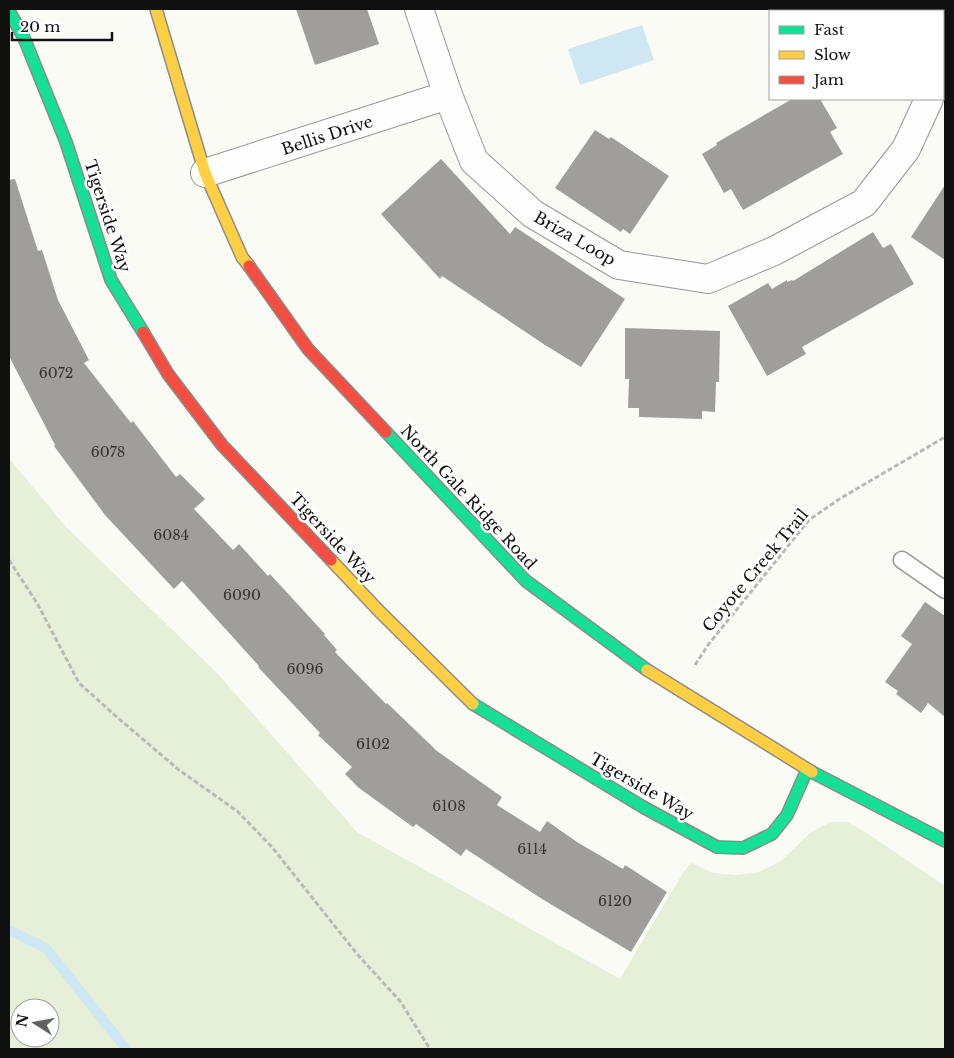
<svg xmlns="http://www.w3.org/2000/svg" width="954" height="1058" viewBox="0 0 954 1058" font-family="'Libre Baskerville',serif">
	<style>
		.green { fill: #e6efd8; fill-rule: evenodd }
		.water { fill: #cfe7f2 }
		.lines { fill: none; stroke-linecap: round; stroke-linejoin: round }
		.stream { stroke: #cfe7f2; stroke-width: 10 }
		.building { fill: #9f9e9b }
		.lane-casing { stroke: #969694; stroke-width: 19 }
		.street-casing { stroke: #969694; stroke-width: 30 }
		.fast-casing { stroke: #8c8c8a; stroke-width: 14 }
		.slow-casing { stroke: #8c8c8a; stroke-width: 14 }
		.jam-casing { stroke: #8c8c8a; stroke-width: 14 }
		.path { stroke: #b9b9b8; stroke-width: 3; stroke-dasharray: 5 2.5; stroke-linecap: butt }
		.lane { stroke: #fefefe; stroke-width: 16 }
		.street { stroke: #fefefe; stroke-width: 28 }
		.fast { stroke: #16e098; stroke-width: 11 }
		.slow { stroke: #ffcf43; stroke-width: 11 }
		.jam { stroke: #f24e42; stroke-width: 11 }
		.labels { text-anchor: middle; stroke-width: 5; stroke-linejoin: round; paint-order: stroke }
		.number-label { font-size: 14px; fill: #343433 }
		.street-label { font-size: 16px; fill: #101010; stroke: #fff }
	</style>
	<rect width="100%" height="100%" fill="#fbfbf6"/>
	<!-- green -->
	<path class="green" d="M9 458 66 527 218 674 357 832 620 979 683 873 691 863 713 873 737 875 759 872 781 861 810 833 830 822H848L870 835 945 886V1049H9ZM20 1008H50V1038H20Z"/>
	<!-- water -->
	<path class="water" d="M642 25 654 60 580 85 568 49Z"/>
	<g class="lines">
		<!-- stream -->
		<path class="stream" d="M9 930 46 948 126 1049"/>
	</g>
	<!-- building -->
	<g class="building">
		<path d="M296 9H367L379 44 315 65Z"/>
		<path d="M792 99H820L837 128 830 132 843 154 743 210 731 189 724 193 702 154 717 145 716 143Z"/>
		<path d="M595 130 609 139 611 137 669 176 630 234 623 229 621 232 555 188Z"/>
		<path d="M441 159 510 234 515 227 625 299 581 367 545 345 442 276 440 279 381 214Z"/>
		<path d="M15 179 38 251 42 250 58 300 89 360 84 363 131 423 133 421 176 477 180 474 205 499 194 509 233 550 239 544 268 576 270 574 325 634 324 635 337 650 335 652 386 704 387 703 437 751 502 797 497 805 540 832 547 821 577 842 623 869 625 865 667 892 631 952 542 899 466 849 461 856 416 824 413 827 359 788 345 774 352 767 318 735 320 733 258 667 259 666 182 581 174 589 105 515 54 446 55 445 9 356V180Z"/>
		<path d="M945 185V260L911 237Z"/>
		<path d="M873 232 883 248 891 244 914 284 802 347 806 354 767 376 728 306 768 283 772 289 787 280V282L792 280 793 281Z"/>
		<path d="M625 328 720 331 719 382H716L715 412 702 411V419L639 417V408H628L629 379H625Z"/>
		<path d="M925 602 945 616V717L928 703 921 713 896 694 898 691 885 682 912 644 901 636Z"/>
	</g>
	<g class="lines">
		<!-- lane casing -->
		<g class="lane-casing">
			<path id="lane" d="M902 560 945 590"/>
		</g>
		<!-- street casing -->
		<g class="street-casing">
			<g id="street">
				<path d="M419 9 448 95 474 161 533 214 619 265 708 279 774 251 864 203 906 149 929 99"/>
				<path d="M929 9V11"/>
				<path d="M205 173 448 95"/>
			</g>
		</g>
		<!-- fast casing -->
		<g class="fast-casing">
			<g id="fast">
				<path d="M9 11 24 38 66 142 111 280 143 332"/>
				<path d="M386 432 526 581 647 670"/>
				<path d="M473 704 643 807 717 847 743 848 772 834 787 815 807 770"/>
				<path d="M812 772 945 841"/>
			</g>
		</g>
		<!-- slow casing -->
		<g class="slow-casing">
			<g id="slow">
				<path d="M156 9 205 173 242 257 249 266"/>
				<path d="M331 560 379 611 473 704"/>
				<path d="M647 670 812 772"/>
			</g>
		</g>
		<!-- jam casing -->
		<g class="jam-casing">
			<g id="jam">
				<path d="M249 266 308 349 386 432"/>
				<path d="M143 332 168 374 222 445 331 560"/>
			</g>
		</g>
		<!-- path -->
		<g class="path">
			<path d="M9 560 37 603 79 683 118 718 179 770 237 811 272 847 357 954 400 1001 430 1049"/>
			<path d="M695 665 708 645 809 520 841 498 945 437"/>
		</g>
		<!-- lane -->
		<use href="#lane" class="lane"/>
		<!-- street -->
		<use href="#street" class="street"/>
		<!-- fast -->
		<use href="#fast" class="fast"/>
		<!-- slow -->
		<use href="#slow" class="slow"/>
		<!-- jam -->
		<use href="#jam" class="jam"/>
	</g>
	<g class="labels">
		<!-- number labels -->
		<g class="number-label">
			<text x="56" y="378">6072</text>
			<text x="108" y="457">6078</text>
			<text x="171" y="540">6084</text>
			<text x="242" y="600">6090</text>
			<text x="305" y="674">6096</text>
			<text x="373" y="749">6102</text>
			<text x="449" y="811">6108</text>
			<text x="532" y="854">6114</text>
			<text x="615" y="906">6120</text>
		</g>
		<!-- street labels -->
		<g class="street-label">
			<text transform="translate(327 135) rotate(-18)" y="6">Bellis Drive</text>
			<text transform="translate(108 216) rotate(72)" y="6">Tigerside Way</text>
			<text transform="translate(575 238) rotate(30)" y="6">Briza Loop</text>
			<text transform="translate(469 497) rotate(47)" y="6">North Gale Ridge Road</text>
			<text transform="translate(333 538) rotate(47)" y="6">Tigerside Way</text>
			<text transform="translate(755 570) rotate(-50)" y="6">Coyote Creek Trail</text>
			<text transform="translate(642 786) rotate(30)" y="6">Tigerside Way</text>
		</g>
	</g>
	<!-- border -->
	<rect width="954" height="1058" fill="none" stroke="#101010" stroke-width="20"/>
	<!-- legend -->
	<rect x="769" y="10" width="175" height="90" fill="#ffffff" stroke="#9f9f9f"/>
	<rect x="779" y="26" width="25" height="8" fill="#16e098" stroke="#9f9f9f"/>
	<text x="814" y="35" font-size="15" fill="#101010">Fast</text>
	<rect x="779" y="51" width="25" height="8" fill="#ffcf43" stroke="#9f9f9f"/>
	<text x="814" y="60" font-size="15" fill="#101010">Slow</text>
	<rect x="779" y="76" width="25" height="8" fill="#f24e42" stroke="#9f9f9f"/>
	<text x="814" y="85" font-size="15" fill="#101010">Jam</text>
	<!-- north arrow -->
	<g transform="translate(35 1023) rotate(281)"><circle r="24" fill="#ffffff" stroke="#9f9f9f"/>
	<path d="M0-4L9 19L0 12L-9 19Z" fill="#626260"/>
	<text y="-8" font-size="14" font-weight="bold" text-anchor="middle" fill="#101010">N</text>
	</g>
	<!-- scale -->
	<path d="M12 32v8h100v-8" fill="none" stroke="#101010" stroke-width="2.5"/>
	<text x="20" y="32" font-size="15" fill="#101010" stroke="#ffffff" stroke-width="4" paint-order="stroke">20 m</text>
</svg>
